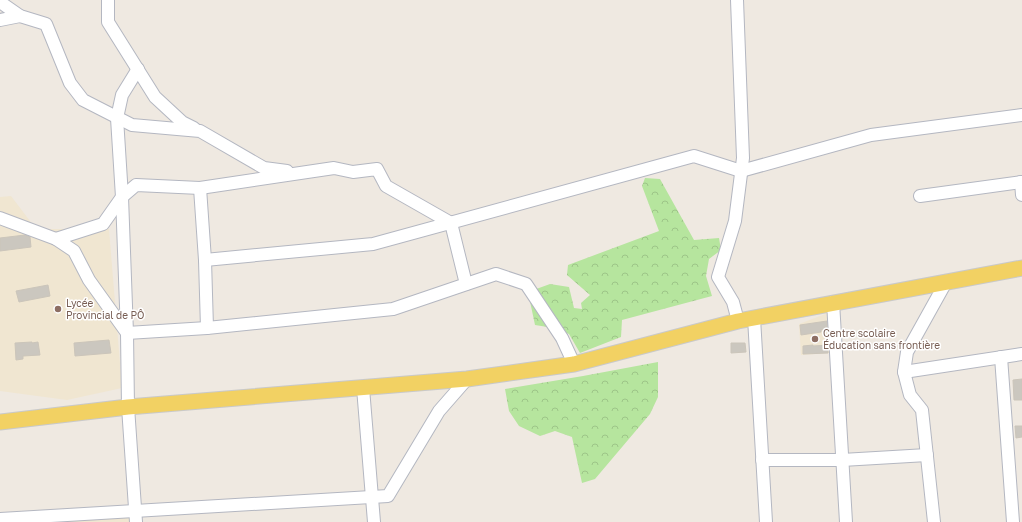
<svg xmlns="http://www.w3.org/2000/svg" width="1022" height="522" viewBox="0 0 1022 522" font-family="'Golos Text',sans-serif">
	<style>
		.education { fill: #f0e6d1 }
		.forest { fill: url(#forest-crowns) }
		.building { fill: #cbc7bf; stroke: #cbc5ba }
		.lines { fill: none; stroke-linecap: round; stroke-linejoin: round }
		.minor-casing { stroke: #b4b7c1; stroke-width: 14 }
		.major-casing { stroke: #c9c9c9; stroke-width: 17 }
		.minor { stroke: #fff; stroke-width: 12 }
		.major { stroke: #f2d163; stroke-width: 15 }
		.education-dot { fill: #8d6e63; stroke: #fff; stroke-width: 1.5 }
		.labels { text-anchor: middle; stroke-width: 3; stroke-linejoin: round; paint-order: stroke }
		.education-label { font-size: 10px; fill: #785e54; stroke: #fff; text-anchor: start }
	</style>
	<defs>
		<pattern id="forest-crowns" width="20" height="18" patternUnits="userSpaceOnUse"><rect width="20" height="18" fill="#b6e59e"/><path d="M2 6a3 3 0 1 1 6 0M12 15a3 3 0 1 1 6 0" fill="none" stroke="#9dc588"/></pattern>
	</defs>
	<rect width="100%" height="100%" fill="#efe9e1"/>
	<!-- education -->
	<g class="education">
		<path d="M11 196 36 229H109L122 388 67 400 0 391V197Z"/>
		<path d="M828 313 831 353 801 355 799 324Z"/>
		<path d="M132 514V522H1Z"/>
	</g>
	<!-- forest -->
	<g class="forest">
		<path d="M645 178 660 179 694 240 719 238 721 250 709 259 706 276 712 296 622 320 621 337 580 353 569 334 554 328 535 325 528 292 550 284 569 287 574 308 582 309 581 303 590 295 567 275 568 265 659 231 642 186Z"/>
		<path d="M658 362V397L650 414 595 479 582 483 572 437 555 431 540 436 519 426 509 411 505 389 583 376Z"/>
	</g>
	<!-- building -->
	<g class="building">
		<path d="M25 235 30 237 31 247 0 251V238Z"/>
		<path d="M48 285 50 296 19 302 16 291Z"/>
		<path d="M827 321V329L821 330V332L801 335 800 325Z"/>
		<path d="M109 340 111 353 75 356 74 343Z"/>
		<path d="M32 342V343L38 342 40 355 23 356V359L16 360 15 343Z"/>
		<path d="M731 343H745L746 352 731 353Z"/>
		<path d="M813 345V346L828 345V353L803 354V346Z"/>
		<path d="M1022 379V400H1014L1013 380Z"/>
		<path d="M1015 426H1022V437L1016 438Z"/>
	</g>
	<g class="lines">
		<!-- minor casing -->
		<g class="minor-casing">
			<g id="minor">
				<path d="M108 0V22L155 97 182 122 194 128"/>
				<path d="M737 0 743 158 735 221 718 277 733 302 738 321"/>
				<path d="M0 2 20 16 46 24 70 83 83 100 132 125 200 131 264 168 287 171"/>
				<path d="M0 20 20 16"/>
				<path d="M1021 182 1022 195"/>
				<path d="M200 188 205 260 207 328"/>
				<path d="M920 196 1022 182"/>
				<path d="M0 218 56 239 74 251 89 280 127 333 207 328 393 309 496 274 526 284 562 338 574 364"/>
				<path d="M56 239 103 224 122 197 136 185 200 188 334 168 353 172 377 169 386 186 451 223 466 284"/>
				<path d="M205 260 373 244 694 156 741 171 871 135 1022 115"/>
				<path d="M833 302 846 522"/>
				<path d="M754 318 766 522"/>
				<path d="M1001 357 1013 522"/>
				<path d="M904 372 1022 354"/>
				<path d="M363 388 374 522"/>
				<path d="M762 460H842L927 455"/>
				<path d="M0 519 388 496 439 411 467 379"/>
				<path d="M136 522 128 407 127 333 122 197 117 118 122 95 138 69"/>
				<path d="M934 522 922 410 910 395 904 372 907 352 946 282"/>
			</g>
		</g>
		<!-- major casing -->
		<g class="major-casing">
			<path id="major" d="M0 422 128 407 467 379 574 364 738 321 1022 268"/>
		</g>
		<!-- minor -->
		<use href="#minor" class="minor"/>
		<!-- major -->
		<use href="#major" class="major"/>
	</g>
	<!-- markers -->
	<g class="education-dot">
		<circle cx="58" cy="309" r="4"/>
		<circle cx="815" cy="339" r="4"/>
	</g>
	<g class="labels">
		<!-- education labels -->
		<g class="education-label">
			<text x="66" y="307">Lycée<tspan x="66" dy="12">Provincial de PÔ</tspan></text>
			<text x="823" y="337">Centre scolaire<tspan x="823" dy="12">Éducation sans frontière</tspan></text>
		</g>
	</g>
</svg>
